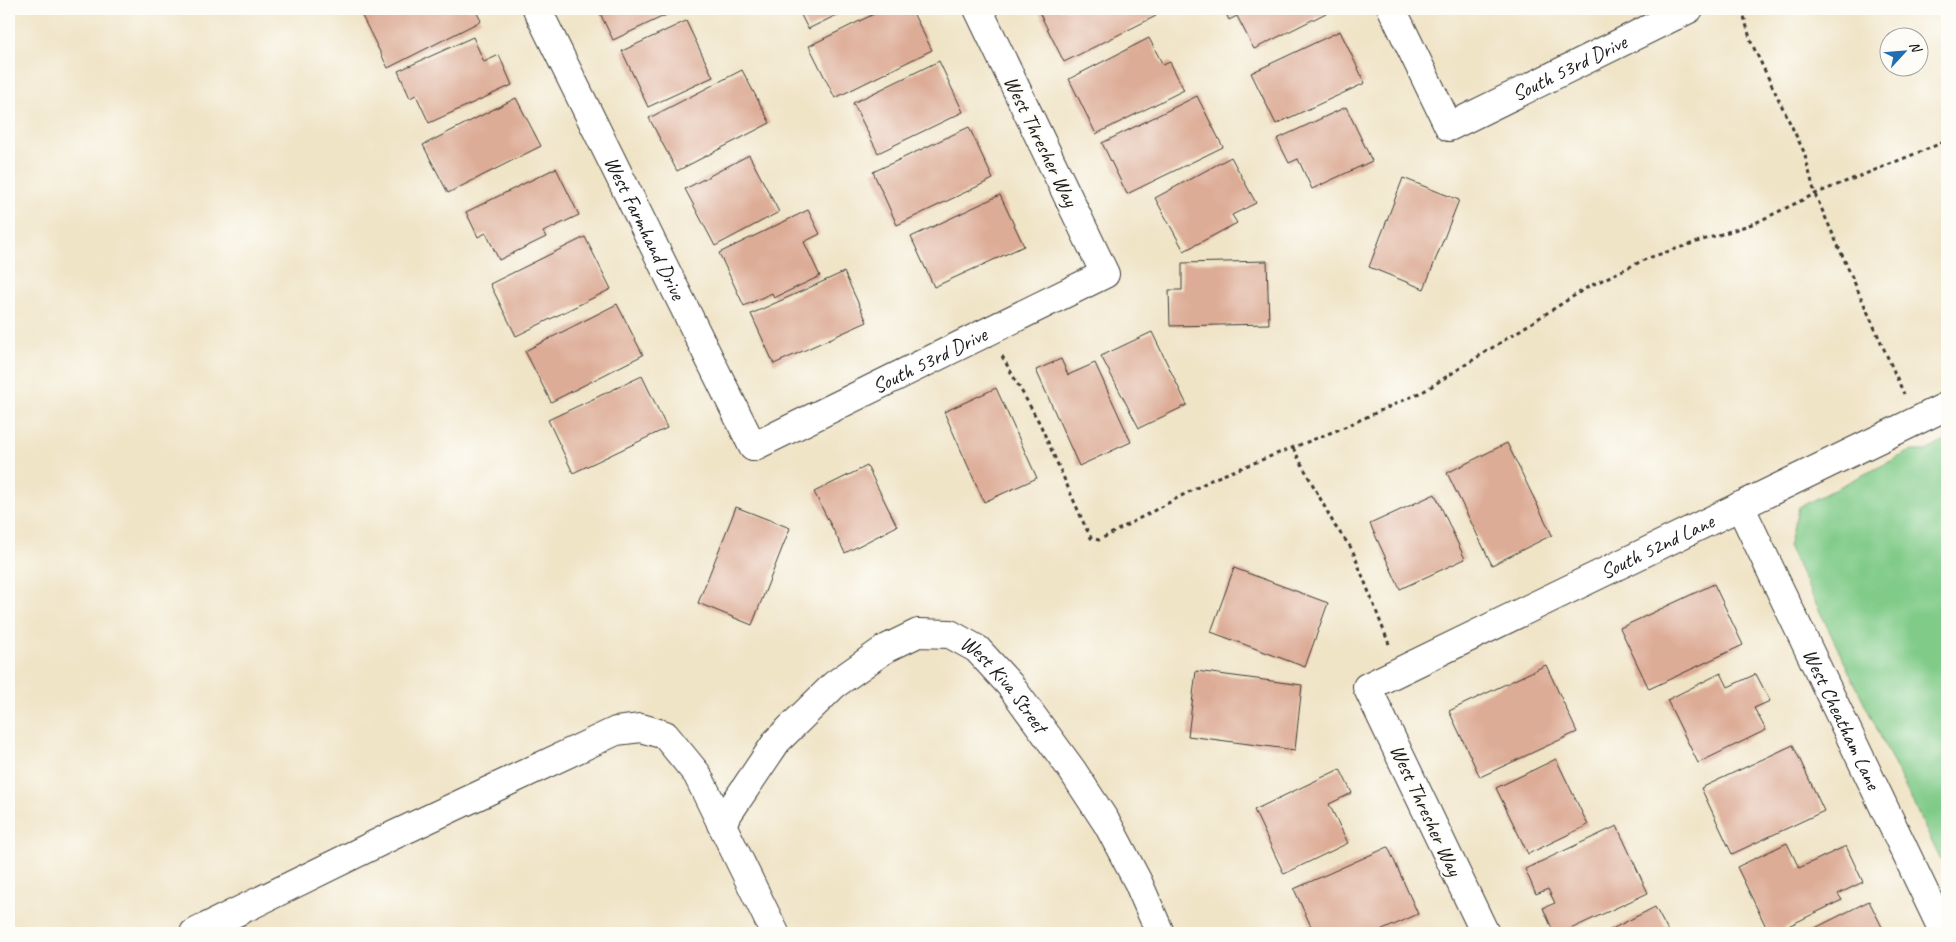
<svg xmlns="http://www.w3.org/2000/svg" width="1956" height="942" viewBox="0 0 1956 942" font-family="Caveat,sans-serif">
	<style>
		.green { fill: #80cb88; stroke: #4e7452 }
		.building { fill: #ddac96 }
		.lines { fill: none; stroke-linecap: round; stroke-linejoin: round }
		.minor-casing { stroke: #3c3a36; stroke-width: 30 }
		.path { stroke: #3c3a36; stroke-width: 3; stroke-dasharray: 4 4; stroke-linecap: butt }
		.minor { stroke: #fff; stroke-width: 28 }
		.labels { text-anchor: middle; stroke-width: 4; stroke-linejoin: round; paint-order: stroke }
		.street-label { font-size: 21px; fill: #1c1c1c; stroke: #fdfcf7 }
	</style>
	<rect width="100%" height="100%" fill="#fdfcf7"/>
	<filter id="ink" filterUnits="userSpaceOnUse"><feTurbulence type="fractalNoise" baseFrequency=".02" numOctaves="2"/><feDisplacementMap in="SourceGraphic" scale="10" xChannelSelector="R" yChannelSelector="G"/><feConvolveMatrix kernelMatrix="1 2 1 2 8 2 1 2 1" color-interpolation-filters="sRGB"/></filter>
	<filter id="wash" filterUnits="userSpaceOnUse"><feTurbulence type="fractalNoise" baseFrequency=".0096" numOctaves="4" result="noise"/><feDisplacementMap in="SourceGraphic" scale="20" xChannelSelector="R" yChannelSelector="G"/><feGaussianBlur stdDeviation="1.12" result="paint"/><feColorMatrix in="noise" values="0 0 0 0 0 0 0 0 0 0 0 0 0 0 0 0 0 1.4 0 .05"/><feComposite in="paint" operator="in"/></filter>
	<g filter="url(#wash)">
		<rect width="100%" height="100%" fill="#f0e4c7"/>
		<!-- green -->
		<path class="green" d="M1947 440V873L1788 546 1799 507 1911 451H1926Z"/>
		<g id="blocks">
			<!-- building -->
			<g class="building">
				<path d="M378 9H475L481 21 388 68 362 16Z"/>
				<path d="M598 9H679L613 40Z"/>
				<path d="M798 9H849L808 29Z"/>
				<path d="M884 9H911L932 50 835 98 809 46Z"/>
				<path d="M1046 9H1152L1156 16 1064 62 1039 12Z"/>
				<path d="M1224 9H1334L1254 49 1237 16 1229 20Z"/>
				<path d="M686 21 713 77 648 107 622 51Z"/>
				<path d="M1340 31 1365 83 1276 124 1251 73Z"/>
				<path d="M473 37 484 62 499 55 512 85 429 123 416 95 410 98 398 71Z"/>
				<path d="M1149 38 1163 65 1170 62 1184 90 1096 134 1069 79Z"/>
				<path d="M939 61 963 112 878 153 853 103Z"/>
				<path d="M742 70 770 123 677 171 649 118Z"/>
				<path d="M1197 96 1223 147 1127 194 1102 143Z"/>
				<path d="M516 98 541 146 448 193 423 145Z"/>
				<path d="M1346 107 1372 161 1312 189 1298 159 1289 163 1277 139Z"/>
				<path d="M969 127 993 179 897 225 873 172Z"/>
				<path d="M749 155 779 212 715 246 685 189Z"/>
				<path d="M1231 157 1256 203 1232 215 1237 223 1184 251 1155 198Z"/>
				<path d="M556 168 579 215 543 232 546 237 499 260 486 233 478 237 466 212Z"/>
				<path d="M1403 178 1459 200 1424 289 1369 267Z"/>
				<path d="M1000 195 1024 246 934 287 911 237Z"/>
				<path d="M808 210 820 234 804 242 820 276 774 298 772 293 744 306 719 253Z"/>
				<path d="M585 237 611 289 516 336 490 284Z"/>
				<path d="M1267 261 1269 324 1170 326 1169 290H1182V263Z"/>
				<path d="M844 272 867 322 774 364 751 314Z"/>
				<path d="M617 304 643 355 551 402 525 351Z"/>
				<path d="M1152 332 1187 405 1139 428 1101 356Z"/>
				<path d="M1061 359 1068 375 1095 363 1131 442 1079 466 1036 370Z"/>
				<path d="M642 376 667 428 573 473 548 420Z"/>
				<path d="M996 388 1037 478 984 502 944 412Z"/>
				<path d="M1507 443 1552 535 1492 565 1447 473Z"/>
				<path d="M867 466 897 526 845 553 814 492Z"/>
				<path d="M1435 494 1465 559 1400 589 1370 524Z"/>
				<path d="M736 507 790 528 752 625 698 603Z"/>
				<path d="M1234 568 1328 603 1305 667 1211 632Z"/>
				<path d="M1714 584 1743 645 1649 689 1620 628Z"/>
				<path d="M1546 665 1577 732 1480 777 1449 711Z"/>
				<path d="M1196 671 1302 685 1295 750 1188 736Z"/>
				<path d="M1721 673 1728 687 1756 674 1770 701 1754 708 1766 730 1698 763 1667 700Z"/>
				<path d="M1793 745 1824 811 1732 854 1701 788Z"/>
				<path d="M1556 759 1588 825 1528 854 1496 788Z"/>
				<path d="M1340 769 1352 793 1329 804 1348 843 1284 874 1254 810Z"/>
				<path d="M1617 826 1648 893 1562 933H1554L1543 908 1555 903 1548 889 1536 894 1525 869Z"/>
				<path d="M1787 843 1799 868 1846 846 1863 882 1838 894 1842 900 1774 933H1769L1737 867Z"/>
				<path d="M1388 847 1418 914 1376 933H1314L1294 889Z"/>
				<path d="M1869 901 1885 933H1805Z"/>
				<path d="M1655 907 1669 933H1604Z"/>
			</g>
		</g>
	</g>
	<g filter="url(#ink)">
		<use href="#blocks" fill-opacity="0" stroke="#3c3a36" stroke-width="1"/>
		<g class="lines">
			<!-- minor casing -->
			<g class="minor-casing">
				<g id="minor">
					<path id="s1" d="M537 9 753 447 1105 274 978 9"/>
					<path id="s2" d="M1392 9 1449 127 1689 9"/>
					<path id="s3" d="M1740 506 1944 933"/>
					<path id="s4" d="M721 824 777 741 834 685 885 649 918 633 950 634 977 649 1010 685 1072 770 1108 825 1138 882 1160 933"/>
					<path d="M194 933 394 835 616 731 641 728 665 735 697 774 775 933"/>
					<path id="s5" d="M1485 933 1367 687 1947 406"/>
				</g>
			</g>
			<!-- path -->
			<g class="path">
				<path d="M1742 9 1751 42 1804 152 1815 194 1904 394"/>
				<path d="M1002 356 1040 424 1085 526 1091 538 1099 540 1213 479 1340 429 1424 391 1588 287 1648 258 1755 223 1815 194 1947 141"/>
				<path d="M1293 448 1335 526 1352 549 1389 644"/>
			</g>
			<!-- minor -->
			<use href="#minor" class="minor"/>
		</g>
	</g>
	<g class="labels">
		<!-- street labels -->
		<g class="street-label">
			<text dy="7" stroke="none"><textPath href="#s2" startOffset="265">South 53rd Drive</textPath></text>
			<text transform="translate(1041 141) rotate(64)" y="7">West Thresher Way</text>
			<text dy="7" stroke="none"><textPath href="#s1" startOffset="244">West Farmhand Drive</textPath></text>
			<text dy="7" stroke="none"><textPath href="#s1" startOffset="685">South 53rd Drive</textPath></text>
			<text dy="7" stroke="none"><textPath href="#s5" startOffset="595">South 52nd Lane</textPath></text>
			<text dy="7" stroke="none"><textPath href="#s4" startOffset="386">West Kiva Street</textPath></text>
			<text dy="7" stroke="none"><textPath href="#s3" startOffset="236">West Cheatham Lane</textPath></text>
			<text transform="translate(1426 810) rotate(65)" y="7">West Thresher Way</text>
		</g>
	</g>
	<!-- margin -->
	<rect width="1956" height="942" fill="none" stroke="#fdfcf7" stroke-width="30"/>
	<!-- north arrow -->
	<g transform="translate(1904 52) rotate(64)"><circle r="24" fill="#fdfcf7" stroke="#a3a29f"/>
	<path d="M0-4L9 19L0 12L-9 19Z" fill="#1f6fb2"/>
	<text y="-8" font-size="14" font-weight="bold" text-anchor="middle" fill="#1c1c1c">N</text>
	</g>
</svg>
